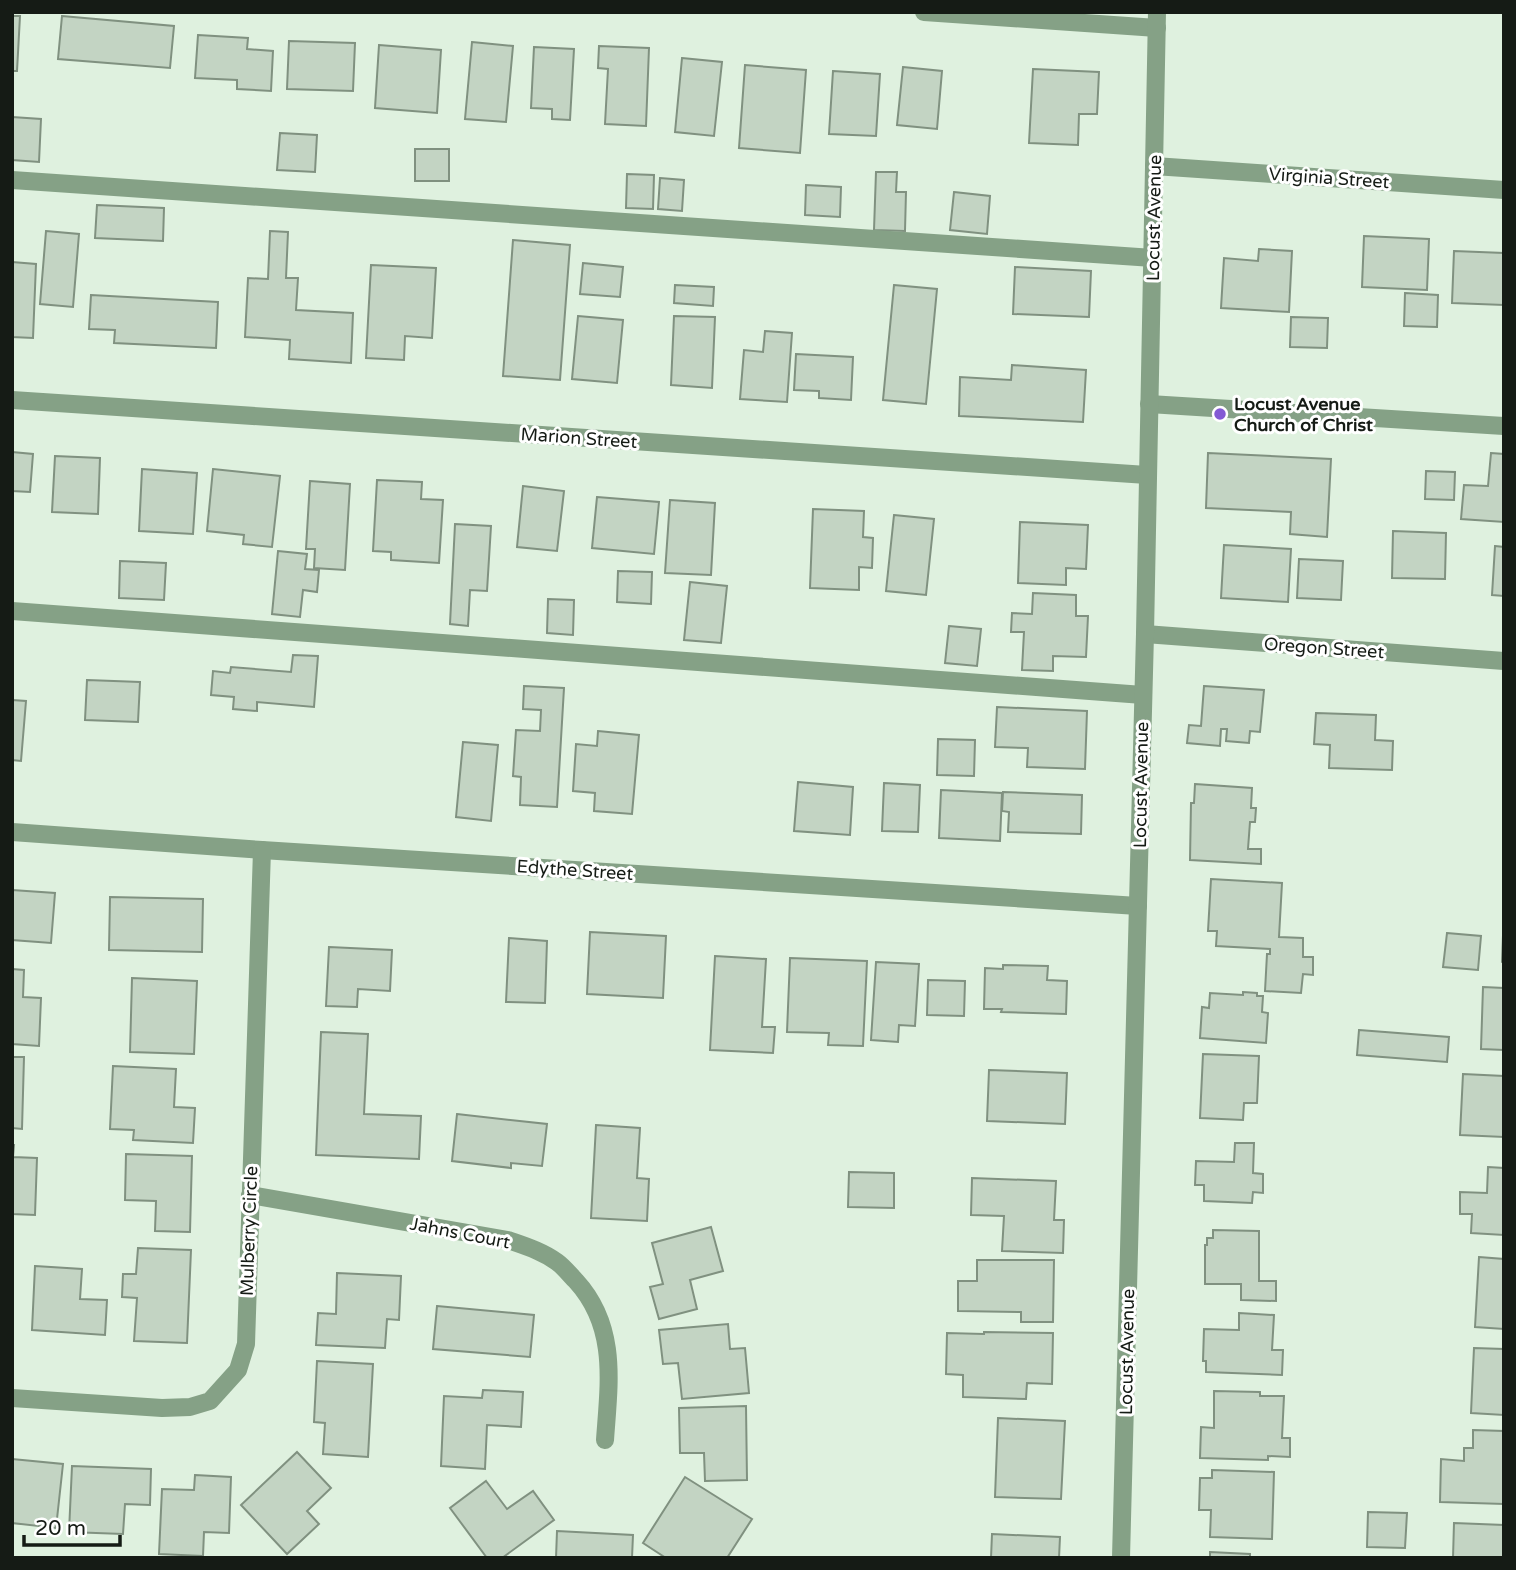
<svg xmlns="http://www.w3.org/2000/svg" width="1516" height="1570" viewBox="0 0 1516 1570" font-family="'Varela Round',sans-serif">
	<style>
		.building { fill: #c3d4c3; stroke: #809180; stroke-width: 2 }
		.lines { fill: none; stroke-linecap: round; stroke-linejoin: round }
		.service { stroke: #85a186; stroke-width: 18 }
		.minor { stroke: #85a186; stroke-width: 18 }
		.tertiary { stroke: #85a186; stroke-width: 18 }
		.poi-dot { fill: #835ad4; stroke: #fff; stroke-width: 2.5 }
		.labels { text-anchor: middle; stroke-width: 6; stroke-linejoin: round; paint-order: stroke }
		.street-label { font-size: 18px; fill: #151b15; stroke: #fff }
		.poi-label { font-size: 18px; font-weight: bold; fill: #151b15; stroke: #fff; text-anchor: start }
	</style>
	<rect width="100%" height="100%" fill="#dff1df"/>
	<!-- building -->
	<g class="building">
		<path d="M12 16H20L17 71H12Z"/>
		<path d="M62 16 174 26 170 68 58 59Z"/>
		<path d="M198 35 248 38 247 49 273 51 271 91 237 89V80L195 78Z"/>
		<path d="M289 41 355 43 353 91 287 89Z"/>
		<path d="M472 42 513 46 506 122 465 119Z"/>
		<path d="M379 45 441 50 437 113 375 108Z"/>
		<path d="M599 46 649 48 646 126 605 124 608 69 598 68Z"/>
		<path d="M534 47 574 49 570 120 552 119V109L531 108Z"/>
		<path d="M682 58 722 62 714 136 675 132Z"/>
		<path d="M745 65 806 70 800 153 739 148Z"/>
		<path d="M903 67 942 71 937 129 897 125Z"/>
		<path d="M1033 69 1099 72 1097 114H1079L1078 145 1029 143Z"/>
		<path d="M833 71 880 74 876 136 829 134Z"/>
		<path d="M12 117 41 119 39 162 12 160Z"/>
		<path d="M280 133 317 135 315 172 277 170Z"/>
		<rect x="415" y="149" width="34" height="32"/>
		<path d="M876 172H897L896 192H906L905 231 874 230Z"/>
		<path d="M627 174 654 175 653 209 626 208Z"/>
		<path d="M660 178 684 180 682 211 658 209Z"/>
		<path d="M806 185 841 187 840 217 805 215Z"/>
		<path d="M954 192 990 196 987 234 950 230Z"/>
		<path d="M97 205 164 208 163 241 95 238Z"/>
		<path d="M46 231 79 234 73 307 40 304Z"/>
		<path d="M270 231 288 232 286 278H298L296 310 353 313 351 363 289 359 290 340 245 337 248 278 268 279Z"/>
		<path d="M1364 236 1429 239 1427 290 1362 287Z"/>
		<path d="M513 240 570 245 560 380 503 376Z"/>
		<path d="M1259 249 1292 251 1289 312 1221 308 1224 258 1258 261Z"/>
		<path d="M1454 251 1504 253V305L1452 303Z"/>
		<path d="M12 262 36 264 33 338 12 337Z"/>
		<path d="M583 263 623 267 620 297 580 294Z"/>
		<path d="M371 265 436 268 432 338 405 336 404 360 366 358Z"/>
		<path d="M1015 267 1091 271 1089 317 1013 314Z"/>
		<path d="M675 285 714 287 713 306 674 303Z"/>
		<path d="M894 285 937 289 926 404 883 400Z"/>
		<path d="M1405 293 1438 295 1437 327 1404 326Z"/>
		<path d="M91 295 218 302 216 348 114 343 115 330 89 329Z"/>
		<path d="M578 316 623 320 617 383 572 379Z"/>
		<path d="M674 316 715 317 712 388 671 385Z"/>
		<path d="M1291 317 1328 318 1327 348 1290 347Z"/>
		<path d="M765 331 792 333 787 402 740 399 744 350 763 352Z"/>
		<path d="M796 354 853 357 851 400 819 398V391L794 390Z"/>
		<path d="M1012 365 1086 370 1083 422 959 416 960 377 1011 380Z"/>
		<path d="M12 452 33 454 30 492 12 491Z"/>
		<path d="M1208 453 1331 459 1327 537 1290 534 1291 512 1206 508Z"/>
		<path d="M1491 453 1504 454V522L1461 519 1464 485 1488 486Z"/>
		<path d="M55 456 100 458 98 514 52 512Z"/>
		<path d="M142 469 197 473 193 534 139 531Z"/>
		<path d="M213 469 280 476 272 547 243 544 244 535 207 531Z"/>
		<path d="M1426 471 1455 472 1454 500 1425 499Z"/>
		<path d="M377 480 422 482 421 499 443 500 439 563 391 560V552L373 551Z"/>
		<path d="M310 481 350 484 345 570 314 568 315 549H306Z"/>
		<path d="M523 486 564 491 557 551 517 547Z"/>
		<path d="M597 497 659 502 654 554 592 548Z"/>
		<path d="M670 500 715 503 711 575 665 573Z"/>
		<path d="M813 509 864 511 863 537 873 538 872 568 859 567V590L810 588Z"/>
		<path d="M894 515 934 519 926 595 886 591Z"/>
		<path d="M1020 522 1088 525 1086 569 1066 568V585L1018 583Z"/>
		<path d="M455 524 491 526 487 591 470 590 468 626 450 624Z"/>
		<path d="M1393 531 1446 533 1445 579 1392 578Z"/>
		<path d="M1224 545 1291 549 1288 602 1221 598Z"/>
		<path d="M1495 546 1504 547V596L1492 595Z"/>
		<path d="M278 551 307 554 305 569 319 570 317 592 303 590 300 617 272 614Z"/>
		<path d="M1299 559 1343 561 1341 600 1297 598Z"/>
		<path d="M120 561 166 563 164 600 119 598Z"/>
		<path d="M618 571 652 572 651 604 617 602Z"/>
		<path d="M690 582 727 586 721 643 684 640Z"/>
		<path d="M1033 593 1076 595V616H1088L1086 657 1053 656V671L1022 670 1024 632H1011L1012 613 1032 614Z"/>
		<path d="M548 599 574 600 573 635 547 633Z"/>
		<path d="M949 626 981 629 977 666 945 663Z"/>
		<path d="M293 655 318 656 314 707 257 702V711L233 709 234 697 211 695 213 671 230 673 231 667 291 672Z"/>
		<path d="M87 680 140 682 138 722 85 720Z"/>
		<path d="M524 686 564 688 557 807 520 805 521 777 513 776 516 730 540 731 541 710 523 709Z"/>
		<path d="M1204 686 1264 690 1260 732 1250 731 1249 743 1226 741 1227 729H1221L1220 746 1187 743 1189 725 1201 726Z"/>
		<path d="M12 700 26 701 21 761 12 760Z"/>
		<path d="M997 707 1087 711 1085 769 1027 767 1028 748 995 747Z"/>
		<path d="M1316 713 1376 715 1375 740 1393 741 1392 770 1329 768 1330 745 1314 744Z"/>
		<path d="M598 731 639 735 632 814 594 811 595 793 573 791 576 744 597 746Z"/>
		<path d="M938 739 975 740 974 776 937 775Z"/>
		<path d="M463 742 498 745 491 821 456 817Z"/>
		<path d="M798 782 853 787 850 835 794 831Z"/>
		<path d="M884 783 920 785 918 832 882 831Z"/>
		<path d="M1195 784 1252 788 1251 808H1256L1255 822H1250L1248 849H1261V864L1190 860 1191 803H1194Z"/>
		<path d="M941 790 1002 793 1000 841 939 838Z"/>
		<path d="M1003 792 1082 795 1081 834 1008 832 1009 812 1002 811Z"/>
		<path d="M1211 879 1282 883 1279 937 1303 938V957H1313V975L1303 974 1301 993 1265 991 1267 954H1270V949L1216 946 1217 931H1208Z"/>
		<path d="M12 890 55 893 51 943 12 940Z"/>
		<path d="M110 897 203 899 202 952 109 950Z"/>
		<path d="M1504 909V963L1502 962Z"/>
		<path d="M590 932 666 936 663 998 587 994Z"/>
		<path d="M1447 933 1481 936 1478 970 1443 967Z"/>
		<path d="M509 938 547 941 545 1003 506 1002Z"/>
		<path d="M329 947 392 950 390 991 358 989 357 1007 326 1006Z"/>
		<path d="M715 956 766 959 762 1027H775L773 1053 710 1050Z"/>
		<path d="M790 958 867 961 863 1046 828 1045 829 1033 787 1032Z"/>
		<path d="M876 962 919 964 915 1026 899 1025 898 1042 871 1040Z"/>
		<path d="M1003 965 1048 966 1047 980 1067 981 1066 1014 1001 1012 1002 1009H984L985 968 1003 969Z"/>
		<path d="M12 969 24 970 23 997 41 998 39 1046 12 1044Z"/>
		<path d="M132 978 197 981 194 1054 130 1052Z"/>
		<path d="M928 980 965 981 964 1016 927 1015Z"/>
		<path d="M1483 987 1504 988V1050L1481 1049Z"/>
		<path d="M1243 992 1257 993V996H1263L1262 1012 1268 1013 1266 1043 1200 1038 1202 1007 1209 1008 1210 993 1243 995Z"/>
		<path d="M1359 1030 1449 1037 1447 1062 1357 1055Z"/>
		<path d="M321 1032 368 1034 364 1114 421 1116 419 1159 316 1155Z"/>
		<path d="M1203 1054 1259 1056 1257 1103H1244L1243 1120 1200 1118Z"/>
		<path d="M12 1057H24L22 1129 12 1128Z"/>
		<path d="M113 1066 176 1069 174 1107 195 1108 193 1143 133 1140 134 1130 110 1129Z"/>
		<path d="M989 1070 1067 1073 1065 1124 987 1121Z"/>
		<path d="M1463 1074 1504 1076V1137L1460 1135Z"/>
		<path d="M457 1114 547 1124 542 1166 511 1163V1168L452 1161Z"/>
		<path d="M596 1125 640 1128 637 1178 649 1179 647 1221 591 1218Z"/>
		<path d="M1235 1143H1254L1253 1173 1263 1174V1193L1253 1192 1252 1203 1204 1201V1185H1195L1196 1161 1234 1162Z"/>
		<path d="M12 1145H14L13 1157 37 1158 35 1215 12 1214Z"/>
		<path d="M126 1154 192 1156 190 1232 155 1231 156 1201 125 1200Z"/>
		<path d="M1488 1167 1504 1168V1235L1471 1233 1472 1214H1460V1192L1487 1193Z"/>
		<path d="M849 1172 894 1173V1208L848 1207Z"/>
		<path d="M972 1178 1056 1181 1054 1220H1064L1063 1253 1002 1251 1004 1216 971 1215Z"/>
		<path d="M711 1227 723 1271 690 1280 697 1309 659 1319 650 1287 663 1284 652 1243Z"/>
		<path d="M1213 1230 1259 1231V1281H1276V1301L1241 1300V1284H1205V1245H1207V1238H1213Z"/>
		<path d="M138 1248 191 1250 187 1343 134 1341 137 1298 122 1297 123 1274H136Z"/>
		<path d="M1479 1257 1504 1259V1329L1475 1327Z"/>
		<path d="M977 1260H1054L1053 1322H1021V1312L958 1311V1281H977Z"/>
		<path d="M35 1266 82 1269 80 1299 107 1300 105 1335 32 1330Z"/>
		<path d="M337 1273 401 1276 399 1320 387 1319 385 1348 316 1345 318 1313 336 1314Z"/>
		<path d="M437 1306 534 1315 530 1357 433 1349Z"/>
		<path d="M1239 1313 1274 1315 1272 1350H1283L1282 1375 1206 1372V1361H1203L1204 1329 1239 1330Z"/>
		<path d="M728 1324 730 1349 745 1348 749 1393 682 1399 678 1363 663 1364 659 1330Z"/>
		<path d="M984 1332 1053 1333 1052 1384 1027 1383 1026 1399 963 1397V1375L946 1374 947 1333 984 1334Z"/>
		<path d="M1474 1348 1504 1349V1415L1471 1413Z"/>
		<path d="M317 1361 373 1364 368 1457 323 1454 325 1423 314 1422Z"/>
		<path d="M483 1390 523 1392 521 1427 487 1425 485 1469 441 1466 444 1396 482 1398Z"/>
		<path d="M1214 1391 1260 1392V1396H1284L1282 1438H1290V1457L1268 1456V1460L1200 1458 1201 1427 1214 1428Z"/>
		<path d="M746 1406 747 1480 705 1481 704 1453H680L679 1408Z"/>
		<path d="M998 1418 1065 1421 1061 1499 995 1497Z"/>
		<path d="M1473 1430 1504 1431V1504L1440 1502 1441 1459 1464 1461V1448H1473Z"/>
		<path d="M297 1452 331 1488 307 1511 319 1524 287 1554 241 1505Z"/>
		<path d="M12 1459 63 1464 56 1528 12 1523Z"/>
		<path d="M72 1466 151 1469 150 1505 125 1504 123 1534 69 1532Z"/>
		<path d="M1212 1470 1274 1472 1272 1539 1210 1537 1211 1510H1199L1200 1478H1212Z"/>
		<path d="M195 1475 231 1477 229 1533 204 1532 203 1556 159 1554 162 1489 194 1490Z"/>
		<path d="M685 1477 752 1519 727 1558H666L643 1543Z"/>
		<path d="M486 1481 507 1509 533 1491 554 1520 502 1558H487L450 1508Z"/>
		<path d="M1368 1512 1407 1513 1405 1548 1367 1547Z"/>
		<path d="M1454 1523 1504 1525V1558H1453Z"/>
		<path d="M557 1531 633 1535 632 1558H556Z"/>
		<path d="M992 1534 1060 1537 1059 1558H991Z"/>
		<path d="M1210 1552 1250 1554V1558H1210Z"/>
	</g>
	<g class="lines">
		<!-- service -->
		<g class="service">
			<path d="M12 180 1153 258"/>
			<path d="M1149 404 1504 426"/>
			<path d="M12 611 1143 695"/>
		</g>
		<!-- minor -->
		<g class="minor">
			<path d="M924 12 1157 28"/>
			<path d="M1154 166 1504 190"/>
			<path d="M12 400 1147 475"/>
			<path d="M1145 634 1504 661"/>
			<path d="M12 832 262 850 1138 906"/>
			<path d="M250 1195 508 1240C525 1246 542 1251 557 1262 564 1267 570 1275 576 1281 618 1327 609 1383 605 1440"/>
			<path d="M12 1398 162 1408 190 1407 210 1401 238 1370 246 1344 262 850"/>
		</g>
		<!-- tertiary -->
		<path class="tertiary" d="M1121 1558 1145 634 1157 12"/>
	</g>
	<!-- markers -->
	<circle class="poi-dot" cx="1220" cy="414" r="7"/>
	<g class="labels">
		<!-- street labels -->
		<g class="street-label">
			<text transform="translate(1329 178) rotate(4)" y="6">Virginia Street</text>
			<text transform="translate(1154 218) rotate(-89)" y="6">Locust Avenue</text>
			<text transform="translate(579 438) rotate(4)" y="6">Marion Street</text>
			<text transform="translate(1324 648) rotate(4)" y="6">Oregon Street</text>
			<text transform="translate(1141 785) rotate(-89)" y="6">Locust Avenue</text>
			<text transform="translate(575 870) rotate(4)" y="6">Edythe Street</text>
			<text transform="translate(249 1231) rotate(-88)" y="6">Mulberry Circle</text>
			<text transform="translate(460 1233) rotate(11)" y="6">Jahns Court</text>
			<text transform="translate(1127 1352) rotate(-89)" y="6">Locust Avenue</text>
		</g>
		<!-- poi labels -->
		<g class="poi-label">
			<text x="1234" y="410">Locust Avenue<tspan x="1234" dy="21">Church of Christ</tspan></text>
		</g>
	</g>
	<!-- border -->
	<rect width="1516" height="1570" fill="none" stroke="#151b15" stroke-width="28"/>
	<!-- scale -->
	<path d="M24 1535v10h96v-10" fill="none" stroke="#151b15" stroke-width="3.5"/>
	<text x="35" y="1535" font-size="21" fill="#151b15" stroke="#ffffff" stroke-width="5" paint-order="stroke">20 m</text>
</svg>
